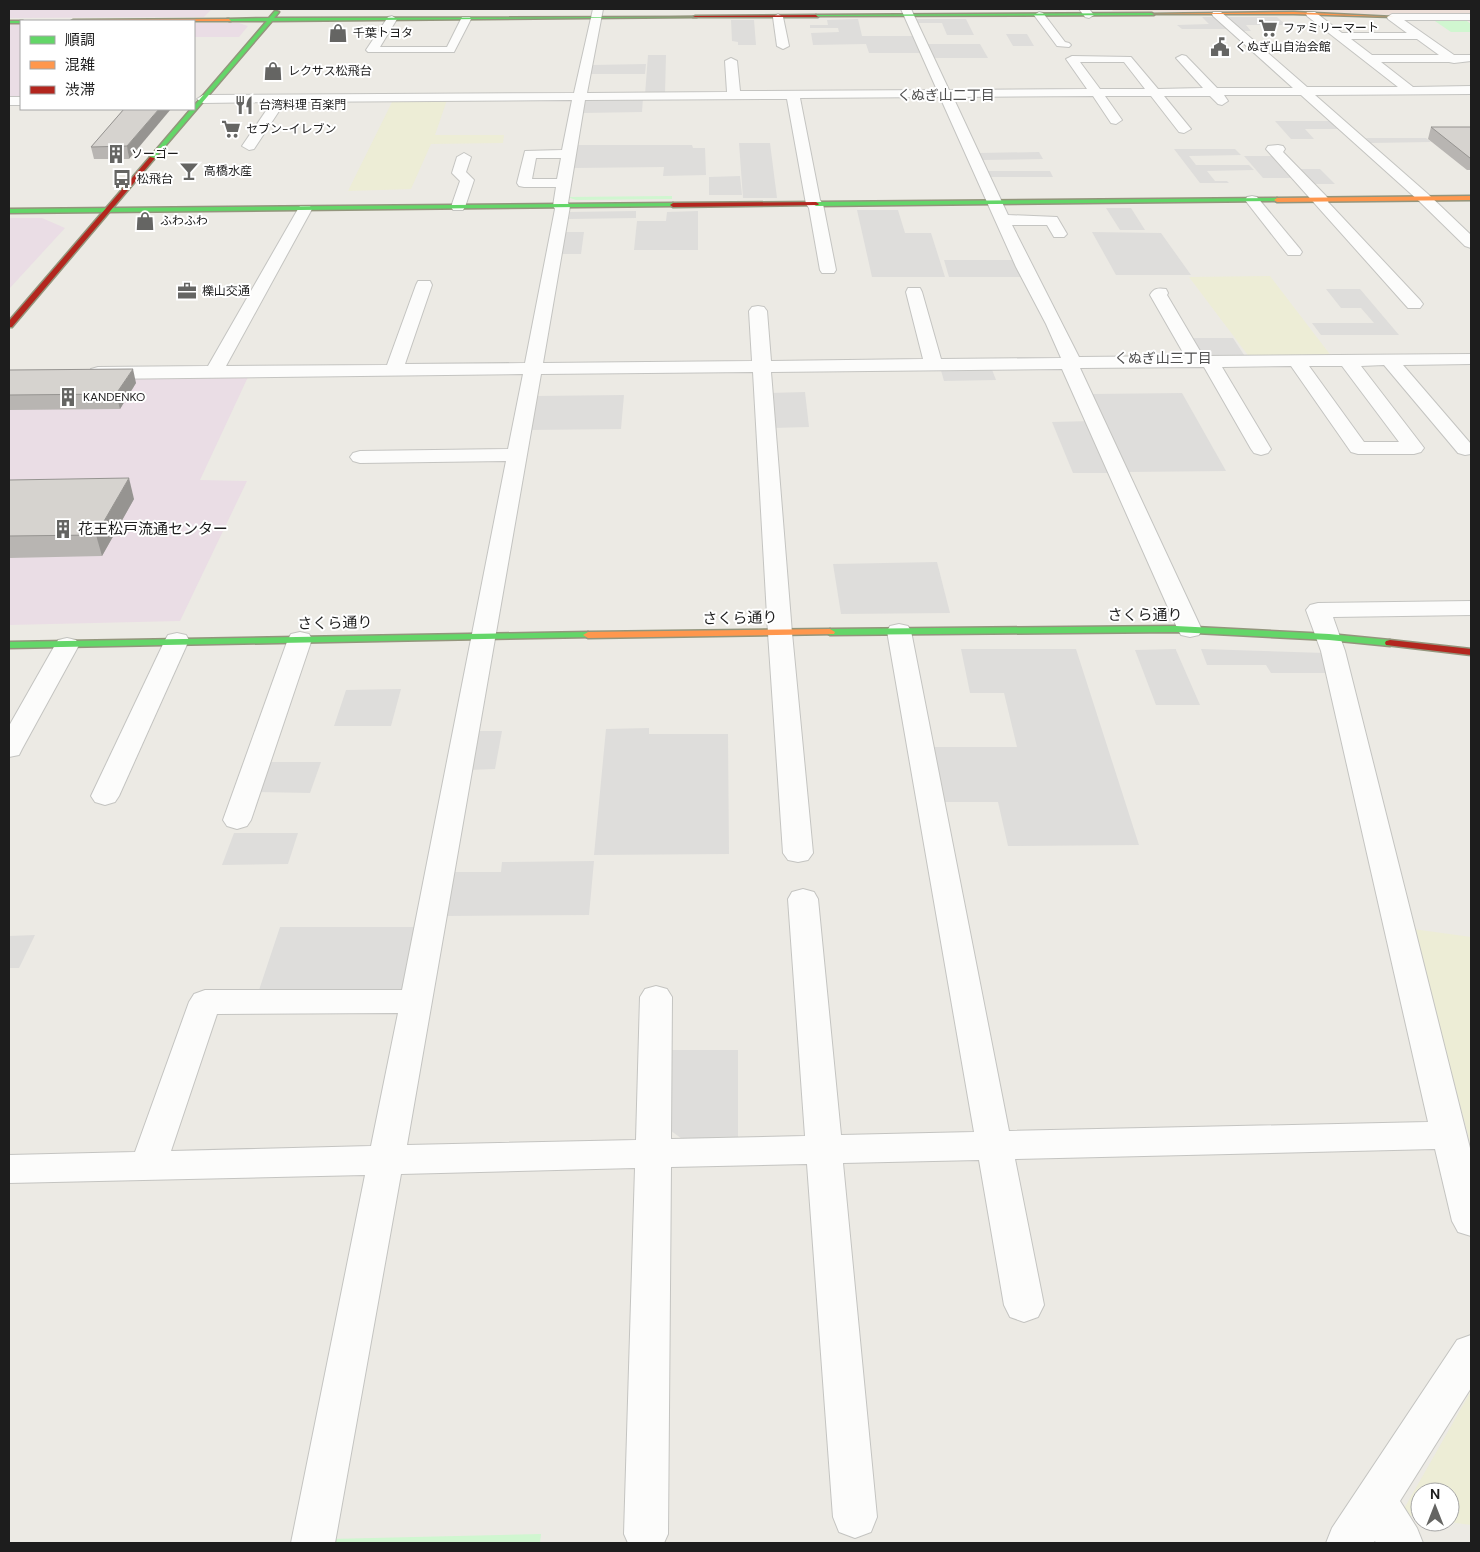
<svg xmlns="http://www.w3.org/2000/svg" width="1480" height="1552" viewBox="0 0 1480 1552" font-family="'DM Sans','Noto Sans JP',sans-serif">
	<style>
		.industrial { fill: #eadde5 }
		.military { fill: #ecded7 }
		.farmland { fill: #ededd6 }
		.park { fill: #d0f6d0 }
		.parking { fill: #dedddb }
		.lines { fill: none; stroke-linecap: round; stroke-linejoin: round }
		.street-casing { stroke: #c4c4c1; stroke-width: 2 }
		.fast-casing { stroke: #93957c; stroke-width: 3 }
		.slow-casing { stroke: #93957c; stroke-width: 3 }
		.jam-casing { stroke: #93957c; stroke-width: 3 }
		.street { fill: #fcfcfb; fill-rule: evenodd }
		.fast { fill: #63d668; fill-rule: evenodd }
		.slow { fill: #ff974d; fill-rule: evenodd }
		.jam { fill: #b3261e; fill-rule: evenodd }
		.wall { fill: #b8b5b2 }
		.shaded-wall { fill: #969491 }
		.building { fill: #d6d3cf; stroke: #969491 }
		.labels { text-anchor: middle; stroke-width: 4; stroke-linejoin: round; paint-order: stroke }
		.far-poi-label { font-size: 12px; fill: #1d1d1d; stroke: #fff; text-anchor: start }
		.far-neighbourhood-label { font-size: 14px; fill: #505050; stroke: #fff }
		.poi-label { font-size: 15px; fill: #1d1d1d; stroke: #fff; text-anchor: start }
		.street-label { font-size: 15px; fill: #1d1d1d; stroke: #fff }
	</style>
	<rect width="100%" height="100%" fill="#eceae4"/>
	<!-- industrial -->
	<g class="industrial">
		<path d="M9 9H212L204 17 9 18Z"/>
		<rect x="9" y="23" width="12" height="76"/>
		<path d="M194 23H239L248 26 239 37H194Z"/>
		<path d="M9 218H42L65 228 9 289Z"/>
		<path d="M248 377 200 480 247 481 180 621 9 625V378Z"/>
	</g>
	<!-- military -->
	<path class="military" d="M1111 9H1471V16L1113 11Z"/>
	<!-- farmland -->
	<g class="farmland">
		<path d="M393 100H447L435 135H504L503 143 431 144 411 189 348 191Z"/>
		<path d="M1270 276 1332 357 1250 358 1189 277Z"/>
		<path d="M1413 929 1471 937V1149L1470 1142Z"/>
		<path d="M1471 1391V1525L1450 1522V1492H1420V1517L1401 1514Z"/>
	</g>
	<!-- park -->
	<g class="park">
		<path d="M1432 19H1464L1471 24V32H1451Z"/>
		<path d="M672 196V199L576 200 567 197Z"/>
		<path d="M541 1534 540 1543H330V1539Z"/>
	</g>
	<!-- parking -->
	<g class="parking">
		<path d="M1202 17H1217L1231 29H1182L1177 25 1209 24Z"/>
		<path d="M1227 17H1277L1286 25H1246L1251 31H1241Z"/>
		<path d="M858 19 862 36H914L920 53H869L866 44 813 45 811 33 839 32 838 28H810V25H828L827 20Z"/>
		<path d="M915 19H966L974 35H947L942 23H917Z"/>
		<path d="M731 20H754L756 45H738V42L732 41Z"/>
		<path d="M1006 34H1027L1034 46H1013Z"/>
		<path d="M926 44H980L988 58H932Z"/>
		<path d="M648 55H666L665 94 645 95Z"/>
		<path d="M646 64 645 74H590L592 65Z"/>
		<path d="M585 98H643L642 112 583 113Z"/>
		<path d="M1275 121H1332L1340 129H1305L1314 139H1291Z"/>
		<path d="M1366 138H1426L1431 142 1370 143Z"/>
		<path d="M739 143H770L777 198H743Z"/>
		<path d="M577 145H692L693 148H705L706 175 663 176 664 167 573 168Z"/>
		<path d="M1174 149H1235L1241 155 1189 156 1196 165H1249L1254 170 1207 171 1215 181H1227L1229 183H1200Z"/>
		<path d="M1039 152 1043 159 981 160 978 153Z"/>
		<path d="M1244 156H1273L1293 178H1263Z"/>
		<path d="M1297 169H1320L1335 184H1312Z"/>
		<path d="M986 171H1050L1053 177H989Z"/>
		<path d="M740 176 742 195H709V177Z"/>
		<path d="M1106 208H1131L1145 230H1120Z"/>
		<path d="M857 210H898L905 233H931L945 277H872Z"/>
		<path d="M636 211V218L569 219 570 212Z"/>
		<path d="M698 211V250H634L637 221H666L667 212Z"/>
		<path d="M563 232H584L581 254H560Z"/>
		<path d="M1092 232 1161 233 1191 275H1116Z"/>
		<path d="M944 260H1015L1022 277H949Z"/>
		<path d="M1326 289H1360L1399 335H1321L1312 323H1374L1361 308H1341Z"/>
		<path d="M1192 338H1233L1246 358H1205Z"/>
		<path d="M940 367H991L996 380 944 381Z"/>
		<path d="M805 392 809 427 772 428 769 393Z"/>
		<path d="M1182 393 1226 471 1128 472 1092 394Z"/>
		<path d="M624 395 621 429 528 430 535 396Z"/>
		<path d="M1091 421 1114 473H1073L1052 422Z"/>
		<path d="M937 562 950 613 841 614 833 564Z"/>
		<path d="M961 649H1076L1139 845 1008 846 998 802H942L932 747H1017L1004 693H970Z"/>
		<path d="M1176 649V650L1200 705H1156L1135 650Z"/>
		<path d="M1201 649 1325 653 1330 673H1271L1266 665H1207Z"/>
		<path d="M401 689 391 726H334L346 690Z"/>
		<path d="M649 728V734H728L729 854 594 855 606 729Z"/>
		<path d="M477 731H502L495 769 469 770Z"/>
		<path d="M269 762H321L310 793 256 792Z"/>
		<path d="M234 833H298L288 864 222 865Z"/>
		<path d="M594 861 589 915 445 916 453 872H501L502 862Z"/>
		<path d="M280 927H417L401 993H258Z"/>
		<path d="M35 935 19 968H9V936Z"/>
		<path d="M670 1050H738V1141H685L667 1128Z"/>
	</g>
	<g class="lines">
		<!-- street casing -->
		<g class="street-casing">
			<g id="street">
				<path d="M593 9H603L587 93 727 92 725 61 731 58 737 61 740 91 937 90 901 9H911L949 90 1087 89 1066 59 1072 56 1131 57 1158 89 1203 88 1176 58 1182 55 1186 56 1217 88H1293L1213 16 1212 14 1213 12H1221L1307 87H1398L1307 16 1306 14 1307 12H1315L1342 33H1407L1388 19 1387 17 1392 14H1471V20H1404L1454 55H1471V61L1454 63 1449 62H1381L1413 87 1471 86V94L1315 95 1429 195 1471 235V248L1465 246 1419 201 1301 95H1224L1228 101 1222 105 1218 104 1210 96H1164L1191 129 1184 133 1179 132 1151 96H1105L1122 120 1116 124 1111 123 1093 96 953 97 1008 215 1057 217 1067 234 1064 237H1054L1047 225H1012L1079 357 1185 356 1150 295C1154 288 1158 288 1166 289L1168 293 1167 295 1203 356 1471 354V364L1403 365 1471 444V454L1465 455 1458 453 1384 365 1361 366 1421 444 1424 448 1421 452 1414 454H1358L1351 452 1291 366 1222 367 1271 449 1268 453 1261 455 1254 453 1251 449 1204 367 1080 368 1202 630 1199 635 1190 637 1181 635 1178 630 1062 369 771 372 792 633 813 853 808 860 798 862 788 860 783 853 768 633 753 372 541 374 407 1145 636 1140 640 997 645 989 656 986 667 989 672 997 671 1139 805 1136 788 899 792 892 803 889 814 892 818 899 841 1135 974 1132 887 631 890 626 899 624 908 626 911 631 1009 1131 1428 1122 1321 651 1306 610 1310 605 1318 603 1471 601V615L1333 617 1345 651 1471 1152V1236L1458 1232 1452 1221 1435 1149 1015 1159 1044 1305 1038 1317 1024 1322 1010 1317 1004 1305 979 1160 843 1163 877 1517 871 1532 855 1538 839 1532 833 1517 807 1164 671 1167 668 1534 664 1543H628L624 1534 635 1168 401 1174 335 1543H291L365 1175 9 1183V1155L135 1152 189 1002 194 994 205 990H402L506 461 360 463 353 461 350 457 353 453 360 451 508 449 523 374 98 379 91 377 89 373 91 369 98 367 208 366 298 209 300 206H310L312 209 226 366 387 365 416 285 418 281H430L432 285 405 364 525 363 555 209 553 206 556 187H524L519 186 517 183 525 151 562 150 572 100 285 102 254 149 249 150 242 146 272 102 203 103 197 99 203 95 574 93ZM1351 39H1417L1439 55H1372ZM1080 62H1124L1145 89H1100ZM940 97 1016 267 1046 324 1061 358 941 359 922 292 920 288H908L906 292 923 359 771 361 767 311 764 307 758 306 752 307 749 311 752 361 543 363 570 206 568 203 585 100 787 99 806 204 809 208 820 270 822 273H834L836 270 823 204 820 200 800 98ZM536 158H561L557 179H532ZM1309 366H1342L1399 442H1364ZM398 1013 371 1146 171 1151 217 1014Z"/>
				<path d="M1079 9H1089L1094 15 1089 18 1085 17Z"/>
				<path d="M1039 12 1043 13 1065 42 1069 43 1071 45 1069 47 1057 46 1034 15Z"/>
				<path d="M778 14 783 17 789 46 783 49 777 46 773 17Z"/>
				<path d="M392 16 397 19 380 47H447L462 17H470L471 19 454 52H368L366 50 388 17Z"/>
				<rect x="9" y="97" width="12" height="8"/>
				<path d="M1278 145 1283 146 1285 149 1283 152 1327 197 1329 200 1328 202 1420 300 1423 304 1420 308H1408L1266 149 1268 146Z"/>
				<path d="M464 153 471 157 466 172 474 180 465 207 463 210H453L451 207 460 181 452 173 457 157Z"/>
				<path d="M1252 196 1257 197 1300 249 1302 252 1300 255H1288L1245 200 1247 197Z"/>
				<path d="M300 632 309 634 312 639 251 820 247 826 237 829 227 826 223 820 288 639 291 634Z"/>
				<path d="M177 633 186 635 189 640 119 796 115 802 105 805 95 802 91 796 165 640 168 635Z"/>
				<path d="M67 638 76 640 79 645 22 749 19 755 9 757V726L55 645 58 640Z"/>
				<path d="M1471 1335V1388L1400 1501 1417 1528 1423 1543H1376L1375 1541 1373 1543H1326L1332 1528 1457 1340Z"/>
			</g>
		</g>
		<!-- fast casing -->
		<g class="fast-casing">
			<g id="fast">
				<path d="M275 11 279 12 274 18 697 17 272 21 154 159H150V157L191 109H194V106L267 21H229L227 19 269 18Z"/>
				<path d="M1152 13 1154 15 814 16 816 15Z"/>
				<path d="M9 21H23L21 23H9Z"/>
				<path d="M1277 198 1280 200 1279 201 816 206 813 204 816 202Z"/>
				<path d="M673 203 675 204V206L9 213V209Z"/>
				<path d="M1176 626 1329 634 1390 640 1395 643 1390 646 1329 640 1176 632 830 635 825 632 830 629Z"/>
				<path d="M588 632 593 635 592 637 9 648V642Z"/>
			</g>
		</g>
		<!-- slow casing -->
		<g class="slow-casing">
			<g id="slow">
				<path d="M1294 12 1394 17 1294 14H1150Z"/>
				<path d="M229 19 231 21H71L73 20Z"/>
				<path d="M1471 196V200L1277 202 1274 200 1277 198Z"/>
				<path d="M830 629 835 632 834 634 588 638 583 635 588 632Z"/>
			</g>
		</g>
		<!-- jam casing -->
		<g class="jam-casing">
			<g id="jam">
				<path d="M816 15 818 17H693L695 16Z"/>
				<path d="M150 157 155 158 12 327H9V321Z"/>
				<path d="M816 202 819 204 818 205 673 207 670 205 673 203Z"/>
				<path d="M1390 640 1471 649V655L1386 645 1385 643 1386 641Z"/>
			</g>
		</g>
		<!-- street -->
		<use href="#street" class="street"/>
		<!-- fast -->
		<use href="#fast" class="fast"/>
		<!-- slow -->
		<use href="#slow" class="slow"/>
		<!-- jam -->
		<use href="#jam" class="jam"/>
	</g>
	<!-- wall -->
	<g class="wall">
		<path d="M124 109 129 159H94L91 147Z"/>
		<path d="M1431 127H1471V170H1467L1428 139Z"/>
		<path d="M9 370 136 383 120 409 9 410Z"/>
		<path d="M9 480 134 499 102 556 9 558Z"/>
	</g>
	<!-- shaded-wall -->
	<g class="shaded-wall">
		<path d="M159 109H171L129 159 127 146Z"/>
		<path d="M133 369 136 383 120 409 116 394Z"/>
		<path d="M129 478 134 499 102 556 96 535Z"/>
	</g>
	<!-- building -->
	<g class="building">
		<path d="M124 109H159L127 146 91 147Z"/>
		<path d="M1431 127H1471V158H1470Z"/>
		<path d="M133 369 116 394 9 395V370Z"/>
		<path d="M129 478 96 535 9 536V480Z"/>
	</g>
	<!-- icons -->
	<defs>
		<g id="supermarket-bare" transform="scale(1.5)"><path d="M-6-5.5h2.5l.6 2H6L4.5 2H-2.5L-4.4-4H-6ZM-1.5 3.2a1.3 1.3 0 1 0 .1 0ZM3 3.2a1.3 1.3 0 1 0 .1 0Z" fill="#656563" stroke="#fff" stroke-width="2.5" paint-order="stroke"/></g>
		<g id="shop-bare" transform="scale(1.5)"><path d="M-5-2.5h2.3a2.7 3.5 0 0 1 5.4 0H5L5.5 6h-11ZM-1.5-2.5h3a1.5 2.3 0 0 0-3 0Z" fill="#656563" stroke="#fff" stroke-width="2.5" paint-order="stroke"/></g>
		<g id="civic-bare" transform="scale(1.5)"><path d="M-.6-6.5H3V-4.5H.6V-3L4-1V1h2V6H-6V1h2V-1L-.6-3ZM-1.2 2.5V6h2.4V2.5Z" fill="#656563" stroke="#fff" stroke-width="2.5" paint-order="stroke"/></g>
		<g id="restaurant-bare" transform="scale(1.5)"><path d="M-5-6h1v4h1v-4h1v4h1v-4h1v5L-1.5 .5V6h-2V.5L-5-1ZM5-6V6H3V1.5H1.5Q1.5-4 5-6Z" fill="#656563" stroke="#fff" stroke-width="2.5" paint-order="stroke"/></g>
		<g id="building-bare" transform="scale(1.5)"><path d="M-4-6H4V6H1V3H-1V6H-4ZM-2.5-4.3h1.7v1.8h-1.7ZM.8-4.3h1.7v1.8H.8ZM-2.5-1h1.7V.8h-1.7ZM.8-1h1.7V.8H.8Z" fill="#656563" stroke="#fff" stroke-width="2.5" paint-order="stroke"/></g>
		<g id="bar-bare" transform="scale(1.5)"><path d="M-6-5H6L.8 .8V4.5H3.5V6h-7V4.5H-.8V.8Z" fill="#656563" stroke="#fff" stroke-width="2.5" paint-order="stroke"/></g>
		<g id="bus-bare" transform="scale(1.5)"><path d="M-5-6H5V4H4V6H2V4H-2V6H-4V4H-5ZM-3.5-4V0h7V-4ZM-3.5 1.2v1.5H-2V1.2ZM2 1.2v1.5H3.5V1.2Z" fill="#656563" stroke="#fff" stroke-width="2.5" paint-order="stroke"/></g>
		<g id="office-bare" transform="scale(1.5)"><path d="M-6-3h4V-5.5h4V-3h4V5H-6ZM-1-4.5V-3h2v-1.5ZM-6 0V1H6V0Z" fill="#656563" stroke="#fff" stroke-width="2.5" paint-order="stroke"/></g>
	</defs>
	<g fill-rule="evenodd">
		<use href="#supermarket-bare" x="1268" y="28"/>
		<use href="#shop-bare" x="338" y="33"/>
		<use href="#civic-bare" x="1220" y="47"/>
		<use href="#shop-bare" x="273" y="71"/>
		<use href="#restaurant-bare" x="244" y="105"/>
		<use href="#supermarket-bare" x="231" y="129"/>
		<use href="#building-bare" x="116" y="154"/>
		<use href="#bar-bare" x="189" y="171"/>
		<use href="#bus-bare" x="122" y="179"/>
		<use href="#shop-bare" x="145" y="221"/>
		<use href="#office-bare" x="187" y="291"/>
		<use href="#building-bare" x="68" y="397"/>
		<use href="#building-bare" x="63" y="529"/>
	</g>
	<g class="labels">
		<!-- far-poi labels -->
		<g class="far-poi-label">
			<text x="1283" y="32">ファミリーマート</text>
			<text x="353" y="37">千葉トヨタ</text>
			<text x="1235" y="51">くぬぎ山自治会館</text>
			<text x="288" y="75">レクサス松飛台</text>
			<text x="259" y="109">台湾料理 百楽門</text>
			<text x="246" y="133">セブン-イレブン</text>
			<text x="131" y="158">ソーゴー</text>
			<text x="204" y="175">高橋水産</text>
			<text x="137" y="183">松飛台</text>
			<text x="160" y="225">ふわふわ</text>
			<text x="202" y="295">櫟山交通</text>
			<text x="83" y="401">KANDENKO</text>
		</g>
		<!-- far-neighbourhood labels -->
		<g class="far-neighbourhood-label">
			<text x="946" y="100">くぬぎ山二丁目</text>
			<text x="1163" y="363">くぬぎ山三丁目</text>
		</g>
		<!-- poi labels -->
		<g class="poi-label">
			<text x="78" y="534">花王松戸流通センター</text>
		</g>
		<!-- street labels -->
		<g class="street-label">
			<text x="1145" y="620">さくら通り</text>
			<text transform="translate(740 618) rotate(-1)" y="5">さくら通り</text>
			<text transform="translate(335 623) rotate(-1)" y="5">さくら通り</text>
		</g>
	</g>
	<!-- border -->
	<rect width="1480" height="1552" fill="none" stroke="#1d1d1d" stroke-width="20"/>
	<!-- legend -->
	<rect x="20" y="20" width="175" height="90" fill="#ffffff" stroke="#a5a5a5"/>
	<rect x="30" y="36" width="25" height="8" fill="#63d668" stroke="#a5a5a5"/>
	<text x="65" y="45" font-size="15" fill="#1d1d1d">順調</text>
	<rect x="30" y="61" width="25" height="8" fill="#ff974d" stroke="#a5a5a5"/>
	<text x="65" y="70" font-size="15" fill="#1d1d1d">混雑</text>
	<rect x="30" y="86" width="25" height="8" fill="#b3261e" stroke="#a5a5a5"/>
	<text x="65" y="95" font-size="15" fill="#1d1d1d">渋滞</text>
	<!-- north arrow -->
	<g transform="translate(1435 1507)"><circle r="24" fill="#ffffff" stroke="#a5a5a5"/>
	<path d="M0-4L9 19L0 12L-9 19Z" fill="#656563"/>
	<text y="-8" font-size="14" font-weight="bold" text-anchor="middle" fill="#1d1d1d">N</text>
	</g>
</svg>
